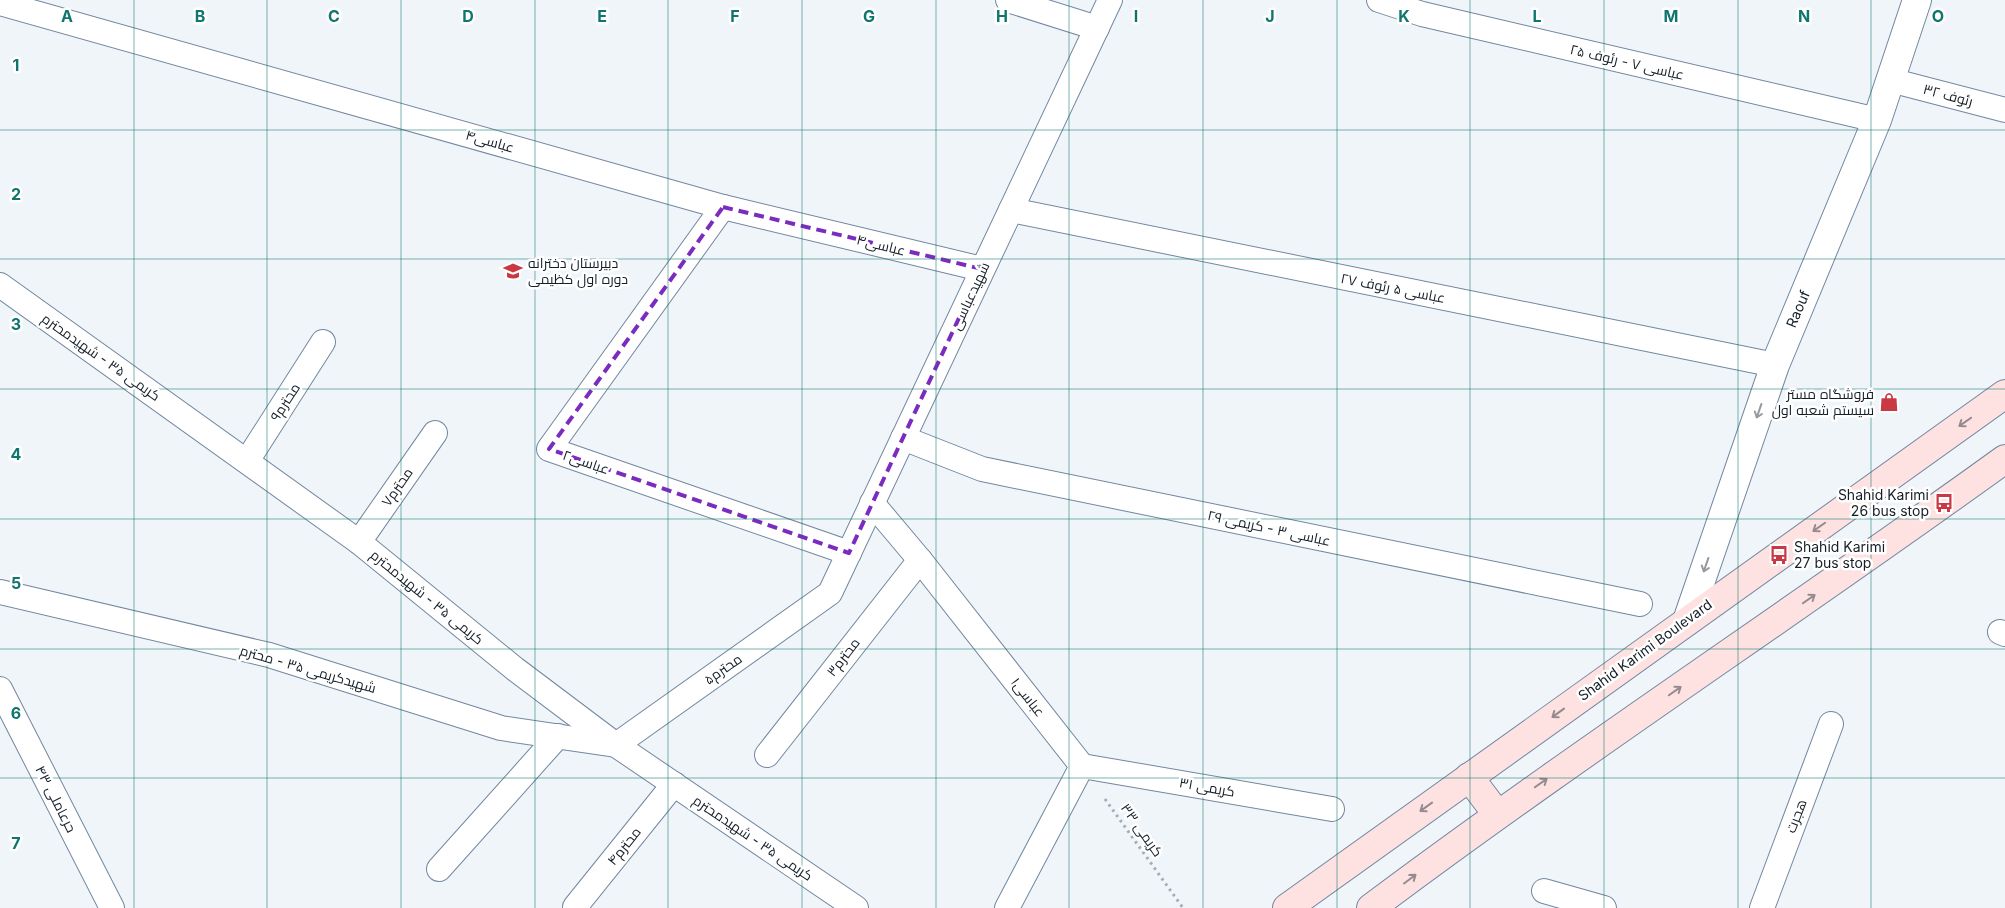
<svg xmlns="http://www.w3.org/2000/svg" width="2005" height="908" viewBox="0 0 2005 908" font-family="Inter,Cairo,sans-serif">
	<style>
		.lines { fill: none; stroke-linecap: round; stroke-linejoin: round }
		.minor-casing { stroke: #7287a0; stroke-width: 26 }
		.tertiary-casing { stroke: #7287a0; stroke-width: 30 }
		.secondary-casing { stroke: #7287a0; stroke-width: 30 }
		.path { stroke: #a6acb3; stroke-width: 3; stroke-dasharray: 2.5 4; stroke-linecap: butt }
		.minor { stroke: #fff; stroke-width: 24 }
		.tertiary { stroke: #fff; stroke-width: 28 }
		.secondary { stroke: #fee2e1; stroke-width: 28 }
		.oneway { stroke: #969a9e }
		.oneway2 { stroke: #958a8d }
		.marked { fill: none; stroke: #7b2cbf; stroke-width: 4; stroke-dasharray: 10 6; stroke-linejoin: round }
		.grid { fill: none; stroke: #0f766e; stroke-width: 1; stroke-opacity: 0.55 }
		.labels { text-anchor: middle; stroke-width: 5; stroke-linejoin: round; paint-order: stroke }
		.street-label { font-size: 14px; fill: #151e27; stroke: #fff }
		.poi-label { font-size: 14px; fill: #151e27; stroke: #fff; text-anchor: start }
		.grid-label { font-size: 16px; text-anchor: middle; font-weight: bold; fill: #0f766e; stroke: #fff; stroke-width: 5; stroke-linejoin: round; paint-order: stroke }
	</style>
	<rect width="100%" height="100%" fill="#f0f5fa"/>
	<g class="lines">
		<!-- minor casing -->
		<g class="minor-casing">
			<g id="minor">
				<path d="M1008 0 1097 28"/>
				<path d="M1379 0 1422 14 1877 120"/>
				<path d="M0 3 723 207 982 269"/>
				<path d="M1890 80 2005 110"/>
				<path d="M723 207 549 449 849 553"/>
				<path d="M1011 210 1775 365"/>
				<path d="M0 285 359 542 515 669 616 745 856 908"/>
				<path d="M903 438 982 469 1640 604"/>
				<path d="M247 461 323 342"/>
				<path d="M872 503 920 560 1082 766 1007 908"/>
				<path d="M359 542 435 433"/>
				<path d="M0 592 269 655 501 728 616 745 830 593 1110 0"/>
				<path d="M2000 632 2005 634"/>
				<path d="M0 689 112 908"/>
				<path d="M767 755 920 560"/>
				<path d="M1082 766 1332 809"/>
				<path d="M439 869 558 736"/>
				<path d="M1544 891 1604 908"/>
				<path d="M575 907 674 784"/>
				<path d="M1762 908 1831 724"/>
			</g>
		</g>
		<!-- tertiary casing -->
		<g class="tertiary-casing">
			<path id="tertiary" d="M1687 621 1775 365 1877 120 1917 0"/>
		</g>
		<!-- secondary casing -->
		<g class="secondary-casing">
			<g id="secondary">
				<path d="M1469 777 1497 814"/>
				<path d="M1287 908 2005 394"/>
				<path d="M1371 908C1578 753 1795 611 2005 459"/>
			</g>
		</g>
		<!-- path -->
		<path class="path" d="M1105 799 1183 908"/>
		<!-- minor -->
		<use href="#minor" class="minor"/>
		<!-- tertiary -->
		<use href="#tertiary" class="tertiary"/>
		<!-- secondary -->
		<use href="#secondary" class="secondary"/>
	</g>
	<!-- one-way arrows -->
	<defs><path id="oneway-shaft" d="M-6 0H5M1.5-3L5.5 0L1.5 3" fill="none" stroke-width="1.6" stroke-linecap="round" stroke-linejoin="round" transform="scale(1.25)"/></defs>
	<g class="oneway">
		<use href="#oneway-shaft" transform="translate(1759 411) rotate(109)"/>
		<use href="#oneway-shaft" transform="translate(1706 565) rotate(109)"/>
	</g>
	<g class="oneway2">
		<use href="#oneway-shaft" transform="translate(1965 422) rotate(145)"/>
		<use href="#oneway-shaft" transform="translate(1819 527) rotate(145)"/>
		<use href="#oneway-shaft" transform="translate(1809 599) rotate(-35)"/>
		<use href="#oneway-shaft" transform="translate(1675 691) rotate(-35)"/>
		<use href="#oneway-shaft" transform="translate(1558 713) rotate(144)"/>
		<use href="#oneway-shaft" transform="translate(1541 783) rotate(-35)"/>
		<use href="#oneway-shaft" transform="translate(1426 807) rotate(144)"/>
		<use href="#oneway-shaft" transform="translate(1410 879) rotate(-37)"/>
	</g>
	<!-- marked area -->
	<path class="marked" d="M723 207 982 269 849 553 549 449Z"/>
	<!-- grid -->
	<path class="grid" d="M134 0V908M267 0V908M401 0V908M535 0V908M668 0V908M802 0V908M936 0V908M1069 0V908M1203 0V908M1337 0V908M1470 0V908M1604 0V908M1738 0V908M1871 0V908M0 130H2005M0 259H2005M0 389H2005M0 519H2005M0 649H2005M0 778H2005"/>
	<!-- icons -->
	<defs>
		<g id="school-bare" transform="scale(1.5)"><path d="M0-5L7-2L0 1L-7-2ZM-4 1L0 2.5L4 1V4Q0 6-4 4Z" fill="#c93944" stroke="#fff" stroke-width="2.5" paint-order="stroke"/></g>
		<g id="shop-bare" transform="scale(1.5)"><path d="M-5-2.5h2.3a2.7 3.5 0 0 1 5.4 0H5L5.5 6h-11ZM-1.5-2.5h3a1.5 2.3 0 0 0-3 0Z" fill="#c93944" stroke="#fff" stroke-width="2.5" paint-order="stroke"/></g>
		<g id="bus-bare" transform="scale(1.5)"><path d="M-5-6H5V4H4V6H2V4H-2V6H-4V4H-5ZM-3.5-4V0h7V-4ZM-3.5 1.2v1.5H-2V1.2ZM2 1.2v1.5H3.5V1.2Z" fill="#c93944" stroke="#fff" stroke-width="2.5" paint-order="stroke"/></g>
	</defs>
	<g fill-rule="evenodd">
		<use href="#school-bare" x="513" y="271"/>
		<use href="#shop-bare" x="1889" y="402"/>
		<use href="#bus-bare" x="1944" y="503"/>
		<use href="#bus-bare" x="1779" y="555"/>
	</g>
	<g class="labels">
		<!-- street labels -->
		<g class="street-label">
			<text transform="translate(1627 62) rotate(13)" y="5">عباسی ۷ - رئوف ۲۵</text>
			<text transform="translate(1948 95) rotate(15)" y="5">رئوف ۳۲</text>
			<text transform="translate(490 141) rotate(16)" y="5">عباسی۴</text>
			<text transform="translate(881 245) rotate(14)" y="5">عباسی۴</text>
			<text transform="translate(1393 288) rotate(11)" y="5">عباسی ۵ رئوف ۲۷</text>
			<text transform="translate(970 296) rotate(-65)" y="5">شهیدعباسی</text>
			<text transform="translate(1798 309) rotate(-67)" y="5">Raouf</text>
			<text transform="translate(101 357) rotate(35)" y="5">کریمی ۳۵ - شهیدمحترم</text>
			<text transform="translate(285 402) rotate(-57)" y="5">محترم۹</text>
			<text transform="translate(586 462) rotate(19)" y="5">عباسی۲</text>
			<text transform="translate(397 487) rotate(-55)" y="5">محترم۷</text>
			<text transform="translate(1269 528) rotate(12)" y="5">عباسی ۳ - کریمی ۲۹</text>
			<text transform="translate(427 597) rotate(39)" y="5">کریمی ۳۵ - شهیدمحترم</text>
			<text transform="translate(1645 650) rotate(-36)" y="5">Shahid Karimi Boulevard</text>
			<text transform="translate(843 657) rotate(-52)" y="5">محترم۳</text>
			<text transform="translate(308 669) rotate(16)" y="5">شهیدکریمی ۳۵ - محترم</text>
			<text transform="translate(723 669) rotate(-35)" y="5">محترم۵</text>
			<text transform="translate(1028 697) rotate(52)" y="5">عباسی۱</text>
			<text transform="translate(1207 787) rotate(10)" y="5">کریمی ۳۱</text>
			<text transform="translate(56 799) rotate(63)" y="5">حرعاملی ۴۳</text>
			<text transform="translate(1796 816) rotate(-69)" y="5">هجرت</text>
			<text transform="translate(1142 830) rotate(55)" y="5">کریمی ۳۳</text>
			<text transform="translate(753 838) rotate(34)" y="5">کریمی ۳۵ - شهیدمحترم</text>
			<text transform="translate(624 846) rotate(-51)" y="5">محترم۴</text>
		</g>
		<!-- poi labels -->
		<g class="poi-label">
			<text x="528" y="268">دبیرستان دخترانه<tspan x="528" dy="16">دوره اول کظیمی</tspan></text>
			<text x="1874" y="399" text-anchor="end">فروشگاه مستر<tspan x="1874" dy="16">سیستم شعبه اول</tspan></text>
			<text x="1929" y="500" text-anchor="end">Shahid Karimi<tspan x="1929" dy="16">26 bus stop</tspan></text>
			<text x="1794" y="552">Shahid Karimi<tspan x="1794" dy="16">27 bus stop</tspan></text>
		</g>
	</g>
	<g class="grid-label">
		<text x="67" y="22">A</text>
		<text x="200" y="22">B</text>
		<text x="334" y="22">C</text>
		<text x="468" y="22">D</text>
		<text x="602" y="22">E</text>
		<text x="735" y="22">F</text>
		<text x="869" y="22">G</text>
		<text x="1002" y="22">H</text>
		<text x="1136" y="22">I</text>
		<text x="1270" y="22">J</text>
		<text x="1404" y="22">K</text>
		<text x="1537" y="22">L</text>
		<text x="1671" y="22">M</text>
		<text x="1804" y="22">N</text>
		<text x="1938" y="22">O</text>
		<text x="16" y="71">1</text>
		<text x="16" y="200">2</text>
		<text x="16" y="330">3</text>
		<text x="16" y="460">4</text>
		<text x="16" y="589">5</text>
		<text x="16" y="719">6</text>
		<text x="16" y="849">7</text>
	</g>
</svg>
